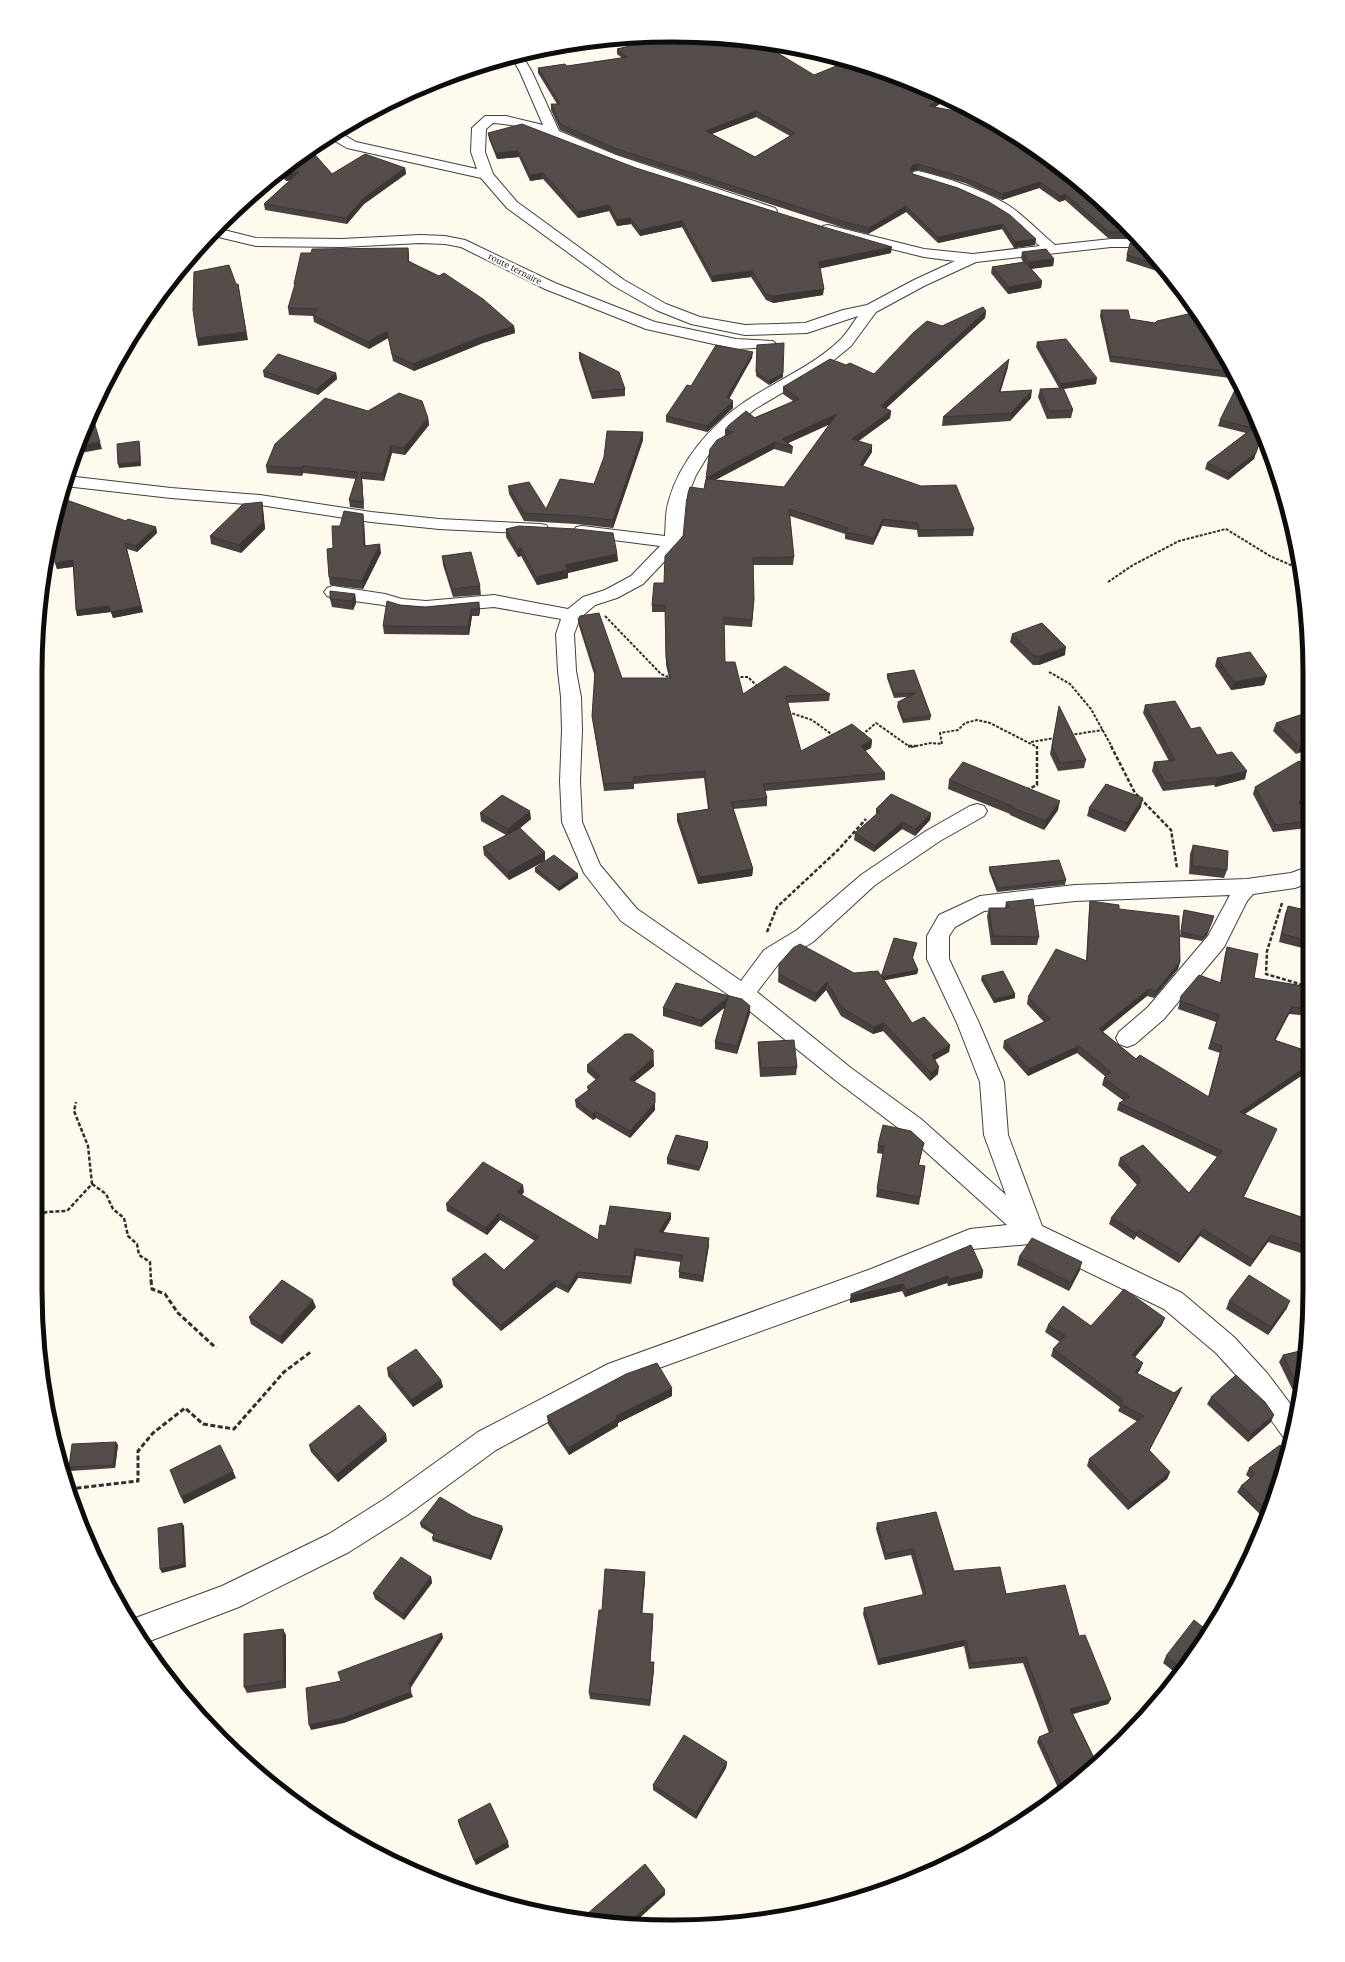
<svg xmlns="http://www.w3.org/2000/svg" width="1345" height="1962" viewBox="0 0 1345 1962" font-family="Lora,serif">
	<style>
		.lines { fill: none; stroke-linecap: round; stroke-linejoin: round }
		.minor-casing { stroke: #404040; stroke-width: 2 }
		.major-casing { stroke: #1e1e1e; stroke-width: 2 }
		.path-far2 { stroke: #2f2f2f; stroke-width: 2; stroke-dasharray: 3 1.5; stroke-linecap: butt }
		.path-far1 { stroke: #2f2f2f; stroke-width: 2.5; stroke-dasharray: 4 2; stroke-linecap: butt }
		.path { stroke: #2f2f2f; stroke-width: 3; stroke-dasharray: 5 2.5; stroke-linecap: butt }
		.minor { fill: #fff; fill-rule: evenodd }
		.major { fill: #f0c66c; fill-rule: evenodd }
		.wall { fill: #494240; fill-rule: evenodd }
		.shaded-wall { fill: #3c3634 }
		.building { fill: #554d4a; stroke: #3c3634; fill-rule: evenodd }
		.labels { text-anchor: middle; stroke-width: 4; stroke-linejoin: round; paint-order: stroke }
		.far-street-label { font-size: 9px; fill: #0d0d0d; stroke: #fff }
		.rim { fill: none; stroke: #0d0d0d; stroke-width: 5 }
	</style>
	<rect width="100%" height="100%" fill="#fefaee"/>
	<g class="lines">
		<!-- minor casing -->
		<g class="minor-casing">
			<g id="minor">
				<path d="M522 55 532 72 559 131 616 155 775 208 777 211 775 214H765C712 196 658 180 605 161 568 146 534 125 493 123L486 129 485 152 493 174 517 202 624 280 666 304 700 317 745 325 805 323 843 310 867 305 914 280 955 261 924 257 823 232 821 229 823 226 828 225 924 249 973 254 1040 246C1027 235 1014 222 999 212 974 195 942 188 913 178L911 175 913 172 918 171C948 178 981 189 1008 205 1025 216 1039 232 1055 245L1111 239H1137L1144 247H1111L976 262 924 286 876 312 851 346 824 368 755 409 728 431 707 457 696 475 686 500 682 542 679 546 643 584 617 598 595 605 580 618 574 634 576 671 581 697 582 730 580 781 582 822 600 865 637 909 741 981 764 950 797 930 861 875 926 831 970 806 977 804 984 806 987 811 984 816 940 841 875 885 813 942 780 962 757 992 851 1068 921 1119 1006 1195 984 1135 980 1082 957 1023 927 959V936L939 915 980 896 1075 885 1247 879 1291 873 1310 866V882L1295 888 1253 894 1247 901 1224 947 1164 1019 1135 1044 1127 1047 1119 1044 1116 1038 1119 1032 1148 1007 1208 936 1230 895 1075 901 984 911 955 927 949 936V959L979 1023 1004 1082 1008 1135 1042 1226 1182 1293 1234 1337 1267 1373 1298 1414 1290 1440 1284 1438 1249 1389 1216 1353 1164 1309 1030 1244 972 1249 888 1285 626 1380 496 1450 406 1516 349 1552 239 1607 142 1644 130 1620 222 1586 329 1534 386 1498 478 1432 608 1364 871 1269 970 1229 1007 1225 905 1133 835 1080 736 1000 621 921 584 873 562 822 560 781 562 730 561 697 558 671 556 634 561 619 494 607 426 613 401 611 383 605 333 598 327 596 324 592 327 588 333 586 385 594 402 599 426 601 494 595 568 609 583 597 605 590 631 576 660 546 582 536 576 535 573 531 576 527 582 526 665 536C666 524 665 511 669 500 680 461 711 425 743 403 775 381 812 367 840 340 847 333 852 324 858 316L807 333 745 335 691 324 656 310 614 286 507 208 481 178 347 148 328 137 339 132 356 142 477 169 471 152 472 128 485 116H506L543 125 520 72 512 58Z"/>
				<path d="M216 228 256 238 342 239 420 235 445 236 465 240 555 283 655 322 736 339 773 341 776 344 773 347 736 349 646 329 545 289 461 247 445 244 420 243 342 247 256 246 210 235Z"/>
				<path d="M67 476 171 488 260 495 371 512 439 519 540 524 546 525 549 529 546 533 540 534 439 529 371 522 260 505 171 498 65 486Z"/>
			</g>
		</g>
		<!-- major casing -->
		<g class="major-casing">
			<path id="major" d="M892 76 925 88 920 90 892 81 891 78Z"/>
		</g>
		<!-- path-far2 -->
		<g class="path-far2">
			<path d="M1108 582 1133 565 1179 541 1226 529 1270 556 1300 569"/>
			<path d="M605 616 661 674 671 678"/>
			<path d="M1049 672 1070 684 1091 709 1112 747"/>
			<path d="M736 677H748L758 687"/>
			<path d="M788 712 812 720 834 736"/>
			<path d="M862 735 876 723 910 747"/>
			<path d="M1070 735 1103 730"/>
			<path d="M1031 742 1055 738"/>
			<path d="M911 747 931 743 942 744 940 733 958 730 965 723 977 720 990 723 1037 747"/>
		</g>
		<!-- path-far1 -->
		<g class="path-far1">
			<path d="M908 746H916"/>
			<path d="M1111 746 1135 793 1171 830 1177 868"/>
			<path d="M1026 790 1037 785V746"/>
			<path d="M1282 903 1267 951 1266 974 1310 987"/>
			<path d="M767 932 777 907 838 850 866 819"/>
			<path d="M92 1184 106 1194 113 1209 124 1218 128 1236 137 1244 139 1255 150 1262 151 1281"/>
			<path d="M39 1217 46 1212 67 1211 92 1184 88 1146 74 1111 76 1102"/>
		</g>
		<!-- path -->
		<g class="path">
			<path d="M151 1280 152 1289 165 1294 178 1313 216 1348"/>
			<path d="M69 1489 138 1481V1451L153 1433 185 1408 203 1424 234 1429 284 1372 312 1351"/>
		</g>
		<!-- minor -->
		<use href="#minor" class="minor"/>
		<!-- major -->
		<use href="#major" class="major"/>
	</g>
	<!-- wall -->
	<g class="wall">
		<path d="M673 35 814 75 892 77 921 86 946 100 935 107 1123 222 1137 238H1108L1065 200 1059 202 1039 188 1002 200 965 183 918 170 913 171 912 172 913 174 1036 239 1035 245 1014 248 1002 229 938 243 906 212 868 234 844 228 615 154 560 130 551 110V104H557L538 73V68L567 66 622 58 617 54V49L634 45 626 40ZM756 117 790 136 755 157 712 134Z"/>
		<path d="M488 133 636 168 891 253 820 268 823 295 773 303 766 300 751 277 712 282 682 227 640 236 631 224 617 226 609 211 578 218 543 179 530 181 519 157 497 159 489 139Z"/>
		<path d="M310 149 332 174 405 168 406 174 364 204 347 224 265 210 264 204 290 180 286 181 280 174Z"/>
		<path d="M1142 244 1166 274 1126 261 1127 255Z"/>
		<path d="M408 248 409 261 514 326 515 333 483 343 414 371 393 361 388 338 369 349 314 322 313 316 289 315 288 308 311 253Z"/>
		<path d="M1022 252 1054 259 1053 266 1031 269 1042 281 1041 288 1008 294 991 273 992 267 1023 262 1021 258Z"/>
		<path d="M1101 310 1130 319 1155 323 1202 318 1237 379 1110 362 1100 316Z"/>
		<path d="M986 311 985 318 886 408 891 411 890 418 858 441 872 452 863 466 974 529 973 536 918 537 917 530 882 526 873 545 845 539V534L790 516 794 557 793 565H753L754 599 752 627 724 625 725 662 743 694H830L829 701 787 703 801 751 872 740 871 748 865 751 885 773V780L765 791 767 798V806L733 809 753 869 752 876 698 884 677 821V814L708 809 704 778 634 784V789L604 791 593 723 592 716 595 677 579 626 578 619 622 678H669L666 665 665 612H652V605L664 583 684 535 704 489 706 479 725 436V430L793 401 783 394V387L846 365 874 374 942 326ZM830 424 784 487 715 480 774 449 792 454 793 447 788 443Z"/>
		<path d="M1037 342 1096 384 1064 389 1073 410 1071 418 1047 419 1038 397 1040 389 1059 388 1036 347Z"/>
		<path d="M757 345 783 377 769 385 756 376Z"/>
		<path d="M579 352 625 389V396L592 399 579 359Z"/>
		<path d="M752 358 729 398 733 408 707 432 666 422V416L691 386Z"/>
		<path d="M1008 367 1000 392 1031 398 1010 421 942 426 943 417Z"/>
		<path d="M263 371 336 373 337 379 318 395 264 377Z"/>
		<path d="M1239 382 1262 433 1254 459 1228 480 1205 469 1207 463 1246 433 1218 426 1220 420Z"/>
		<path d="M368 411 428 418 429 425 405 455 392 453 384 481 362 479 364 509 350 507 349 500 356 479 303 473 302 476 267 473 266 466Z"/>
		<path d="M643 432V440L613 528 576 524 524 521 509 494 508 486 546 509 594 484Z"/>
		<path d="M262 502 263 509 265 529 241 553 211 544 210 536Z"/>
		<path d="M363 514 364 522 365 546 381 553 363 589 330 585 329 577 333 548 340 526Z"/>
		<path d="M126 521 156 527 157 533 137 552 127 549 143 612 113 618 111 612 77 616 73 567 57 569 55 563Z"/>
		<path d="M506 529 617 554 618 561 568 573V578L537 585 521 556 518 557 506 537Z"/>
		<path d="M442 556 480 586 481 595 453 597 443 565Z"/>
		<path d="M1302 589 1303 599 1300 594Z"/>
		<path d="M355 594 356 603 353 610 332 607 330 599Z"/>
		<path d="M479 602 480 610 479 616H472L469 635 384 634 383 626 400 605 425 607Z"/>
		<path d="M1012 634 1065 655 1039 665H1033L1010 642Z"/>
		<path d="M1217 658 1267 676 1264 685 1231 690 1215 666Z"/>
		<path d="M914 670 931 716 930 720 903 723 897 707 898 702 907 697 894 698 887 678V674Z"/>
		<path d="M1145 705 1191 729 1217 755 1245 779 1215 787 1214 785 1163 791 1152 771 1154 762 1169 761 1143 713Z"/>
		<path d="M1059 706 1086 760 1084 768 1058 771 1050 754Z"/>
		<path d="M1310 718 1296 754 1273 731 1276 723Z"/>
		<path d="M1310 768V801L1302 806 1310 820V824L1308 828 1273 832 1253 794 1255 787Z"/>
		<path d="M949 780 1058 810 1044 830 1010 815V814L948 789Z"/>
		<path d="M1141 807 1125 832 1087 816 1089 808Z"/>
		<path d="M876 809 931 813 930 820 915 836 902 829 874 852 854 840 855 833 876 816Z"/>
		<path d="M480 813 531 819 520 828 545 861 509 880 484 855 483 847 506 835 481 821Z"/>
		<path d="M1193 845 1227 870 1224 878 1189 874 1190 854Z"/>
		<path d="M989 867 1066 880 1065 885 997 892 989 871Z"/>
		<path d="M535 868 578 878 559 891 535 872Z"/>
		<path d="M1090 901 1119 909 1180 936 1183 914 1184 910 1213 920 1207 935 1202 941 1180 937V962L1178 969 1154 998 1147 996 1103 1032 1136 1059 1208 1097 1220 1053 1208 1049 1216 1022 1178 1009 1181 996 1220 983 1225 954 1227 947 1254 978 1310 987V1016L1289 1014 1275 1040 1310 1052V1070L1245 1114 1274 1136 1244 1197 1310 1220V1256L1268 1242 1250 1267 1200 1236 1179 1263 1136 1236 1134 1240 1109 1224 1111 1218 1137 1185 1118 1165 1120 1158 1189 1193 1217 1157 1117 1110 1119 1103 1124 1101 1102 1085 1104 1078 1106 1077 1077 1053 1028 1076 1003 1048 1004 1041 1044 1022 1027 1004 1028 997 1086 961 1089 909Z"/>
		<path d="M1006 902 1039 937 1037 945H991L987 916 989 908H1005Z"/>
		<path d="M1288 906 1310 911V950L1279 942 1285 914Z"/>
		<path d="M917 943 916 947 913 958 918 970 917 974 884 980 912 1023 950 1045 949 1052 935 1060 938 1074 930 1081 883 1031 873 1034 841 1016 826 990 815 1002 778 982 779 964 854 973 882 976Z"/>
		<path d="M982 976 1015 994V998L994 1003 981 980Z"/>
		<path d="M750 1006V1013L737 1054 715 1049V1042L725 1007 701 1027 663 1016V1008Z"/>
		<path d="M758 1042 797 1067 796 1075 760 1077 758 1050Z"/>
		<path d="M653 1050 654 1066 634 1082 655 1093V1110L630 1138 596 1118 593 1120 576 1107 575 1100 588 1090 587 1087 596 1080 587 1072V1065Z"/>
		<path d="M708 1142V1147L699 1171 667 1164V1159Z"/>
		<path d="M878 1145 922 1151 919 1165 925 1166 919 1205 876 1197 883 1154 877 1153Z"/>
		<path d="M524 1192 522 1195 598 1240 606 1226 671 1219 663 1233 709 1245 703 1282 679 1278V1272L681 1262 636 1256 631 1284 578 1278 568 1293 556 1287 501 1331 453 1285 452 1279 504 1270 535 1241 500 1220 487 1235 447 1211 446 1204Z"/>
		<path d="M1019 1257 1080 1270 1069 1291 1017 1265Z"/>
		<path d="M983 1271 982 1278 948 1286 947 1283 905 1297 902 1291 850 1303V1300L851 1294 890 1279Z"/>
		<path d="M1229 1301 1287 1308 1268 1335 1226 1309Z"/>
		<path d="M316 1307 282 1344 251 1324 249 1317Z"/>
		<path d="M1048 1325 1091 1326 1162 1325 1135 1357 1140 1370 1137 1373 1174 1393 1182 1387 1179 1394 1149 1451 1170 1472 1167 1479 1128 1510 1087 1466 1089 1459 1138 1422 1118 1411 1120 1407 1051 1356 1053 1349 1060 1342 1045 1332Z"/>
		<path d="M1304 1350 1299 1403 1279 1362 1283 1355Z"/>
		<path d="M387 1368 441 1380 443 1387 413 1407 388 1376Z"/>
		<path d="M672 1396 618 1423V1426L569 1455 548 1424 547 1416Z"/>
		<path d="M1211 1397 1271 1422 1248 1442 1207 1404Z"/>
		<path d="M387 1441 338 1482 311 1452 309 1445Z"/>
		<path d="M116 1442 118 1445 115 1468 70 1471 69 1467Z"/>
		<path d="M1286 1451 1263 1529 1257 1524 1260 1518 1262 1516 1237 1492 1241 1486 1250 1478 1246 1475 1249 1468Z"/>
		<path d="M472 1516 503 1529 491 1560 433 1541 432 1538 434 1535 421 1527 420 1523Z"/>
		<path d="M877 1523 954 1571 1006 1594 1079 1636 1111 1699 1108 1704 1073 1714 1096 1762 1059 1793 1058 1792 1059 1790 1037 1742 1039 1737 1049 1733 1023 1663 969 1669 964 1646 878 1665 863 1614 864 1608 923 1595 911 1555 885 1560 876 1529Z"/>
		<path d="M431 1577 432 1583 404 1620 375 1599 373 1593Z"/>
		<path d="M645 1579 642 1613 653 1620 650 1662H654V1669L650 1706 590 1699 589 1693 602 1610Z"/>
		<path d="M286 1635V1688L247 1693 244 1687Z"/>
		<path d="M1202 1644 1177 1674 1163 1663 1166 1656Z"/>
		<path d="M727 1762 726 1768 696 1819 653 1790V1785Z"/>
		<path d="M458 1820 509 1847 476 1865 459 1825Z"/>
	</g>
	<!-- shaded-wall -->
	<g class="shaded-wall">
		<path d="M942 97 946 100 929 111V106Z"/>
		<path d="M756 111V117L706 136V131Z"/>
		<path d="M518 151 519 157 497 159 496 153Z"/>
		<path d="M918 164V170L913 171 910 174V169L913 165Z"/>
		<path d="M405 168 406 174 364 204 347 224 346 218 364 198Z"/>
		<path d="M299 172 300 178 286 181 285 175Z"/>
		<path d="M543 173V179L530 181V175Z"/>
		<path d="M1040 182 1039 188 1002 200V194Z"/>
		<path d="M1065 194V200L1059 202 1060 196Z"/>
		<path d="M609 205V211L578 218V212Z"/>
		<path d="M906 206V212L868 234 869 228Z"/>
		<path d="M630 218 631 224 617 226V220Z"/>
		<path d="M682 221V227L640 236V230Z"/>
		<path d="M1003 224 1002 229 938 243V237Z"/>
		<path d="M1036 239 1035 245 1014 248 1015 242Z"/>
		<path d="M892 247 891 253 818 269 819 262Z"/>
		<path d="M408 248 409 255V268L408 261Z"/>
		<path d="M198 249 199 254 177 273Z"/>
		<path d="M1054 259 1053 266 1028 269 1029 262Z"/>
		<path d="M752 271 751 277 712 282V276Z"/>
		<path d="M1042 281 1041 288 1008 294 1009 287Z"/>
		<path d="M238 284 248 340 198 346 197 338Z"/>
		<path d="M824 289 823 295 773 303V296Z"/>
		<path d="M986 311 985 318 881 413V406Z"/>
		<path d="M514 326 515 333 483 343 414 371 413 364 483 336Z"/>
		<path d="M387 331 388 338 369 349 368 342Z"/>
		<path d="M753 352 752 358 727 403V397Z"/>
		<path d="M1009 359 1008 367 998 400 999 392Z"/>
		<path d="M336 373 337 379 318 395 317 389Z"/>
		<path d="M783 373V377L769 385V381Z"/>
		<path d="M1097 378 1096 384 1060 389 1061 384Z"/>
		<path d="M1032 390 1031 398 1010 421 1011 413Z"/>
		<path d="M733 401V408L707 432V426Z"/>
		<path d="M891 411 890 418 852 446V439Z"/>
		<path d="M837 414V421L784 445 782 439Z"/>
		<path d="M428 418 429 425 405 455 404 448Z"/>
		<path d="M643 432V440L613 528V520Z"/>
		<path d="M1262 433 1254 459 1228 480 1229 473Z"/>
		<path d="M139 441 140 445 141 466 119 468 118 464Z"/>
		<path d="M100 442 102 449 75 454 78 446Z"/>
		<path d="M775 442 774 449 706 485V478Z"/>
		<path d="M391 445 392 453 384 481 383 474Z"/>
		<path d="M872 445V452L859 472 860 465Z"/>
		<path d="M302 466 303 473 302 476 301 468Z"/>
		<path d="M361 472 362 479 364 509 363 502Z"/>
		<path d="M262 502 263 509 265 529 241 553 239 545Z"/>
		<path d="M363 514 364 522 366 554 364 546Z"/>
		<path d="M883 519 882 526 873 545 874 538Z"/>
		<path d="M156 527 157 533 137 552 136 546Z"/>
		<path d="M125 543 143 612 113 618 111 612Z"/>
		<path d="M380 544 381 553 363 589 362 581Z"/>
		<path d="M521 548V556L518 557 517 549Z"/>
		<path d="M617 554 618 561 568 573V578L537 585 536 577 565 565Z"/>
		<path d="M73 560 75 566 57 569 55 563Z"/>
		<path d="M355 594 356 603 353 610 352 601Z"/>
		<path d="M479 602 480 610 479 616 478 609Z"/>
		<path d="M109 606 111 612 77 616 76 610Z"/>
		<path d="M471 609 472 616 469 635 468 627Z"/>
		<path d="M1066 647 1065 655 1039 665 1040 656Z"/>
		<path d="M35 667 38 675 35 677Z"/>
		<path d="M1267 676 1264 685 1231 690 1234 682Z"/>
		<path d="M872 740 871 748 861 753V746Z"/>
		<path d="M1310 742V749L1296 754 1299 746Z"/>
		<path d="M1247 771 1245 779 1215 787 1217 778Z"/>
		<path d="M1310 795V801L1297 809 1299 802Z"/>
		<path d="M1143 798 1141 807 1125 832 1127 823Z"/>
		<path d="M1060 801 1058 810 1044 830 1046 821Z"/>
		<path d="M530 811 531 819 509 837 508 829Z"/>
		<path d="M931 813 930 820 915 836 916 829Z"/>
		<path d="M902 822V829L874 852 875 846Z"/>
		<path d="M545 852V861L509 880 508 872Z"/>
		<path d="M753 869 752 876 698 884 699 877Z"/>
		<path d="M578 874V878L559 891V887Z"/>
		<path d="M1214 916 1207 935 1202 941 1203 937Z"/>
		<path d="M1180 962 1178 969 1154 998 1156 991Z"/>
		<path d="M918 970 917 974 881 981V977Z"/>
		<path d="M827 982 826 990 815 1002 816 994Z"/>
		<path d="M1149 989 1147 996 1097 1036 1099 1029Z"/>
		<path d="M1015 994V998L994 1003 995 999Z"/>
		<path d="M728 997V1005L701 1027V1020Z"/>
		<path d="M750 1006V1013L737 1054V1046Z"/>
		<path d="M1292 1007 1289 1014 1272 1047 1274 1040Z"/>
		<path d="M884 1023 883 1031 873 1034 874 1027Z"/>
		<path d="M950 1045 949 1052 930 1062 932 1055Z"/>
		<path d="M1079 1046 1077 1053 1028 1076 1029 1069Z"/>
		<path d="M653 1059 654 1066 629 1086V1079Z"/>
		<path d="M1310 1064V1070L1237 1119 1240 1112Z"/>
		<path d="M939 1067 938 1074 930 1081 931 1073Z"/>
		<path d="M655 1103V1110L630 1138V1131Z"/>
		<path d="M595 1111 596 1118 593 1120V1114Z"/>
		<path d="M1277 1129 1274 1136 1240 1204 1243 1197Z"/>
		<path d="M708 1142V1147L699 1171 700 1167Z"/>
		<path d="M924 1143 922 1151 917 1173 918 1165Z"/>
		<path d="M523 1185 524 1192 518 1199 517 1192Z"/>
		<path d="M499 1213 500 1220 487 1235 486 1228Z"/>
		<path d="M671 1213V1219L659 1239V1232Z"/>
		<path d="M1203 1229 1200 1236 1179 1263 1182 1256Z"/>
		<path d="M1139 1230 1134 1240 1136 1233Z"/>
		<path d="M1271 1235 1268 1242 1250 1267 1253 1260Z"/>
		<path d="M709 1238V1245L703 1282V1276Z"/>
		<path d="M635 1249 636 1256 631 1284V1277Z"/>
		<path d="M1082 1262 1080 1270 1069 1291 1071 1283Z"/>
		<path d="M983 1271 982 1278 948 1286 950 1279Z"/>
		<path d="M578 1272V1278L568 1293V1287Z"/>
		<path d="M948 1276 947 1283 905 1297 906 1290Z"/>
		<path d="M555 1280 556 1287 501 1331V1325Z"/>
		<path d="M903 1284 902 1291 850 1303 851 1296Z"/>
		<path d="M313 1300 316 1307 282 1344 280 1337Z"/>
		<path d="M1290 1301 1287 1308 1268 1335 1271 1327Z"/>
		<path d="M1165 1318 1162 1325 1130 1363 1132 1355Z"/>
		<path d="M1143 1363 1140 1370 1132 1380 1135 1372Z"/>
		<path d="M441 1380 443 1387 413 1407 411 1400Z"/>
		<path d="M1182 1387 1179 1394 1146 1457 1149 1450Z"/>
		<path d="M672 1388V1396L618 1423V1426L569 1455 568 1448 616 1416Z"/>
		<path d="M1274 1415 1271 1422 1248 1442 1251 1434Z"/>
		<path d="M386 1434 387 1441 338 1482 336 1475Z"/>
		<path d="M116 1442 118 1445 115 1468 113 1465Z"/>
		<path d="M233 1471 236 1478 184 1504 181 1497Z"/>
		<path d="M1170 1472 1167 1479 1128 1510 1131 1503Z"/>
		<path d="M182 1523 184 1526 186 1567 162 1573 160 1569Z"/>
		<path d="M502 1526 503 1529 491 1560 490 1556Z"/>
		<path d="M645 1572V1579L642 1619 641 1613Z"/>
		<path d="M431 1577 432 1583 404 1620 403 1614Z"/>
		<path d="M653 1614V1620L650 1668V1662Z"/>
		<path d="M283 1629 286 1635V1688L284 1681Z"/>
		<path d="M442 1633 443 1638 410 1689 409 1683Z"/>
		<path d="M966 1640 964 1646 878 1665 879 1659Z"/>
		<path d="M654 1662V1669L650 1706V1700Z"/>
		<path d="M411 1692 413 1697 344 1723 311 1730 309 1725Z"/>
		<path d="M1111 1699 1108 1704 1068 1715 1070 1709Z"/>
		<path d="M727 1762 726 1768 696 1819V1813Z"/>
		<path d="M508 1842 509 1847 476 1865 474 1860Z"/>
		<path d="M665 1890V1895L633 1924H627Z"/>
	</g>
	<!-- building -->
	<g class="building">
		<path d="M673 35 763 44 814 75 846 62 892 76V77L921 86 942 97 929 106 976 115 1027 143 1123 222 1132 232H1109L1065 194 1060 196 1040 182 1002 194 965 178 918 164 913 165 910 169 913 174 958 188 989 202 1010 215 1036 239 1015 242 1003 224 938 237 906 206 869 228 845 222 614 148 560 124 551 104H560L538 68 565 64 567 66 627 57 617 49 639 44 632 39ZM756 111 795 133 755 157 706 131Z"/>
		<path d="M522 124 636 168 817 225 892 247 819 262 824 289 773 296 766 294 752 271 712 276 682 221 640 230 630 218 617 220 609 205 578 212 543 173 530 175 518 151 496 153 488 133Z"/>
		<path d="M310 149 332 174 365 154 405 168 364 198 346 218 264 204 299 172 285 175 282 172Z"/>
		<path d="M1130 243 1142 244 1159 265 1127 255Z"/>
		<path d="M408 248V261L439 276 444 273 483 299 514 326 483 336 413 364 392 354 387 331 368 342 313 315 318 309 288 308 295 284H294L301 253H311L312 249Z"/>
		<path d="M1046 249 1054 259 1029 262 1022 252Z"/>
		<path d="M1025 262 1042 281 1009 287 992 267Z"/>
		<path d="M229 265 236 284H238L246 332 197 338 193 310 194 272Z"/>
		<path d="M983 307 986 311 881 406 891 411 852 439 872 445 860 465 921 486 956 485 974 529 919 530 918 523 883 519 874 538 846 532 848 528 789 509 794 557 753 558 754 599 752 620 724 617 725 662H735L743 694 785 666 830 694 786 696 801 751 852 724 872 740 861 746 885 773 763 784 767 798 731 802 753 869 699 877 677 814 709 809 705 771 633 777 634 782 604 784 592 716 595 671 578 619 580 616 599 613 622 678H671L666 657 665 605H652L654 583H664L665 556 684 535 688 493 690 487 704 489 706 479 784 487 837 414 782 439 793 447 775 442 706 478 710 449 717 440 733 432 725 430 729 425 746 411 755 418 799 399 783 387 830 359 846 365 850 363 874 374 913 333 927 321 942 326Z"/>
		<path d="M1101 310H1128L1130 319 1155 323 1157 321 1197 312 1202 318 1233 372 1111 356Z"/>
		<path d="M1066 339 1097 378 1061 384 1037 342Z"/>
		<path d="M784 343 783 373 769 381 756 372 757 345Z"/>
		<path d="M716 345 753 352 727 397 733 401 707 426 666 416 687 385 691 386Z"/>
		<path d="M579 352 619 372 625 389 591 392Z"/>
		<path d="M278 354 336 373 317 389 263 371Z"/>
		<path d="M1009 359 999 392 1032 390 1011 413 943 417Z"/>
		<path d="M1239 382 1244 390 1262 433 1256 453 1229 473 1207 463 1253 428 1220 420Z"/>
		<path d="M1063 388 1073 410 1049 411 1040 389Z"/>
		<path d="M399 393 422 401 428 418 404 448 391 445 383 474 361 472 363 502 349 500 358 472 302 466 301 468 266 466 275 444 325 398 368 411Z"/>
		<path d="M92 415 100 442 78 446Z"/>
		<path d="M607 431 643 432 613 520 576 516 524 513 508 486 529 482 546 509 560 479 594 484 604 457Z"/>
		<path d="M139 441 140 462 118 464 117 444Z"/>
		<path d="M61 498 126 521 128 519 156 527 136 546 125 543 141 606 111 612 109 606 76 610 73 560 55 563 53 527Z"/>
		<path d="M262 502 263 522 239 545 210 536 243 504Z"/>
		<path d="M344 511 363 514 364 546 380 544 362 581 329 577 327 549 333 548 332 526H340Z"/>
		<path d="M519 526 576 529 613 533 617 554 565 565 568 570 536 577 521 548 517 549 506 529Z"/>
		<path d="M471 552 480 586 452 589 442 556Z"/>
		<path d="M330 591 355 594 352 601 330 599Z"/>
		<path d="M387 601 400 605 425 607 479 602 478 609H471L468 627 383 626Z"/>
		<path d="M1042 623 1066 647 1040 656H1034L1012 634Z"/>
		<path d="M1250 652 1267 676 1234 682 1217 658Z"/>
		<path d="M914 670 931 716 903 719 898 702 916 693 894 694 887 674Z"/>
		<path d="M1175 701 1191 729 1200 727 1217 755 1232 752 1247 771 1217 778 1216 777 1165 783 1154 762 1175 760 1145 705Z"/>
		<path d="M1059 706 1086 760 1060 763 1052 746Z"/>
		<path d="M1306 713 1310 718V742L1299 746 1276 723Z"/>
		<path d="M1299 761 1310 768V795L1299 802 1310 820V821L1275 825 1255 787Z"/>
		<path d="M963 762 1060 801 1046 821 1011 807 1012 806 949 780Z"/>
		<path d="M1106 784 1143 798 1127 823 1089 808Z"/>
		<path d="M891 794 931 813 916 829 902 822 875 846 855 833 880 811 876 809Z"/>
		<path d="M502 795 530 811 508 829 480 813Z"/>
		<path d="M520 828 545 852 508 872 483 847Z"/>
		<path d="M1193 845 1228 851 1227 870 1192 866Z"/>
		<path d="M554 855 578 874 559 887 535 868Z"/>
		<path d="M1059 860 1066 880 998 888 989 867Z"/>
		<path d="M1033 899 1039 937 993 936 989 908H1009L1006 902Z"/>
		<path d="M1090 901 1119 905V909L1179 916 1180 962 1156 991 1149 989 1099 1029 1136 1059 1140 1055 1209 1097 1222 1046 1211 1042 1219 1015 1180 1001 1181 996 1199 975 1221 983 1227 947 1258 954 1254 978 1310 987V1009L1292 1007 1274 1040 1310 1052V1064L1240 1112 1277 1129 1243 1197 1310 1220V1248L1271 1235 1253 1260 1203 1229 1182 1256 1139 1230 1136 1233 1111 1218 1141 1180 1120 1158 1143 1145 1189 1193 1222 1151 1119 1103 1130 1097 1104 1078 1111 1072 1079 1046 1029 1069 1004 1041 1050 1019 1028 997 1056 949 1087 961Z"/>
		<path d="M1288 906 1310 911V941L1282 934Z"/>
		<path d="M1184 910 1214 916 1208 931 1203 937 1181 932Z"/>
		<path d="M894 938 917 943 912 957 918 970 881 977Z"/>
		<path d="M800 944 854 973 878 971 912 1023 924 1017 950 1045 932 1055 939 1067 931 1073 884 1023 874 1027 842 1008 827 982 816 994 779 974V964L793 948Z"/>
		<path d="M1003 971 1015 994 995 999 982 976Z"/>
		<path d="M676 983 742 999 750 1006 737 1046 715 1042 728 997 701 1020 663 1008Z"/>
		<path d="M625 1034H632L653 1050V1059L629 1079 655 1093V1103L630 1131 595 1111 593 1114 575 1100 590 1089 587 1087 600 1076 587 1065Z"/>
		<path d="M794 1040 797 1067 761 1068 758 1042Z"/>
		<path d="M883 1125 911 1131 924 1143 918 1165 925 1166 920 1197 877 1189 884 1146 878 1145Z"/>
		<path d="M676 1135 708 1142 700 1167 667 1159Z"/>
		<path d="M483 1162 523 1185 517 1192 598 1240 600 1225 606 1226 610 1206 671 1213 659 1232 709 1238 703 1276 679 1272 682 1255 635 1249 631 1277 578 1272 568 1287 555 1280 501 1325 452 1279 485 1253 504 1270 539 1237 499 1213 486 1228 446 1204Z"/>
		<path d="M1032 1238 1082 1262 1071 1283 1019 1257Z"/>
		<path d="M971 1245 983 1271 950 1279 948 1276 906 1290 903 1284 851 1296V1294L890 1279Z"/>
		<path d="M1249 1275 1290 1301 1271 1327 1229 1301Z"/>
		<path d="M282 1280 313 1300 280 1337 249 1317Z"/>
		<path d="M1124 1289 1165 1318 1132 1355 1143 1363 1135 1372 1174 1393 1182 1387 1149 1450 1170 1472 1131 1503 1089 1459 1144 1416 1121 1404 1123 1400 1053 1349 1065 1336 1048 1325 1063 1306 1091 1326Z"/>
		<path d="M416 1349 441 1380 411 1400 387 1368Z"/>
		<path d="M1304 1350 1300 1391 1283 1355Z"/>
		<path d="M657 1363 672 1388 616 1416 617 1419 568 1448 547 1416 626 1374Z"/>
		<path d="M1236 1375 1265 1402 1274 1415 1251 1434 1211 1397Z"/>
		<path d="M359 1405 386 1434 336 1475 309 1445Z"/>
		<path d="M116 1442 113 1465 69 1467 72 1444Z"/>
		<path d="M220 1445 233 1471 181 1497 170 1470Z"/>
		<path d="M1280 1445 1286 1451 1265 1522 1260 1518 1267 1511 1241 1486 1255 1474 1249 1468Z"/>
		<path d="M440 1497 472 1516 502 1526 490 1556 432 1538 435 1533 420 1523Z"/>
		<path d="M936 1512 954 1571 1000 1567 1006 1594 1065 1585 1079 1636 1085 1635 1111 1699 1070 1709 1096 1762 1062 1790 1060 1787 1062 1786 1039 1737 1053 1731 1026 1657 971 1663 966 1640 879 1659 864 1608 926 1594 913 1549 886 1554 877 1523Z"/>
		<path d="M182 1523 184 1564 160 1569 158 1528Z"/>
		<path d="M401 1557 431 1577 403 1614 373 1593Z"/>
		<path d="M605 1569 645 1572 641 1613 653 1614 650 1662H654L650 1700 589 1693 599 1610H602Z"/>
		<path d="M1194 1620 1209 1632 1202 1644 1182 1669 1166 1656Z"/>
		<path d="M283 1629 284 1681 244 1687V1634Z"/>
		<path d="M442 1633 409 1683 411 1692 343 1718 309 1725 306 1688 341 1681 338 1672Z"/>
		<path d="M684 1735 727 1762 696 1813 653 1785Z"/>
		<path d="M490 1803 508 1842 474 1860 458 1820Z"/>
		<path d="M645 1864 665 1890 627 1924 590 1922 580 1920Z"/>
	</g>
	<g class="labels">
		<!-- far-street labels -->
		<g class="far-street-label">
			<text transform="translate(515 269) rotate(27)" y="3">route ternaire</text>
		</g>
	</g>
	<!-- crop -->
	<path d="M0 0H1345V1962H0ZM672 42H673A630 630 0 0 1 1303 672V1290A630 630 0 0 1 673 1920H672A630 630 0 0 1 42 1290V672A630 630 0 0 1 672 42Z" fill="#fff" fill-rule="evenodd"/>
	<path class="rim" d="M672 42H673A630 630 0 0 1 1303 672V1290A630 630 0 0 1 673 1920H672A630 630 0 0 1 42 1290V672A630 630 0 0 1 672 42Z"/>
</svg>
